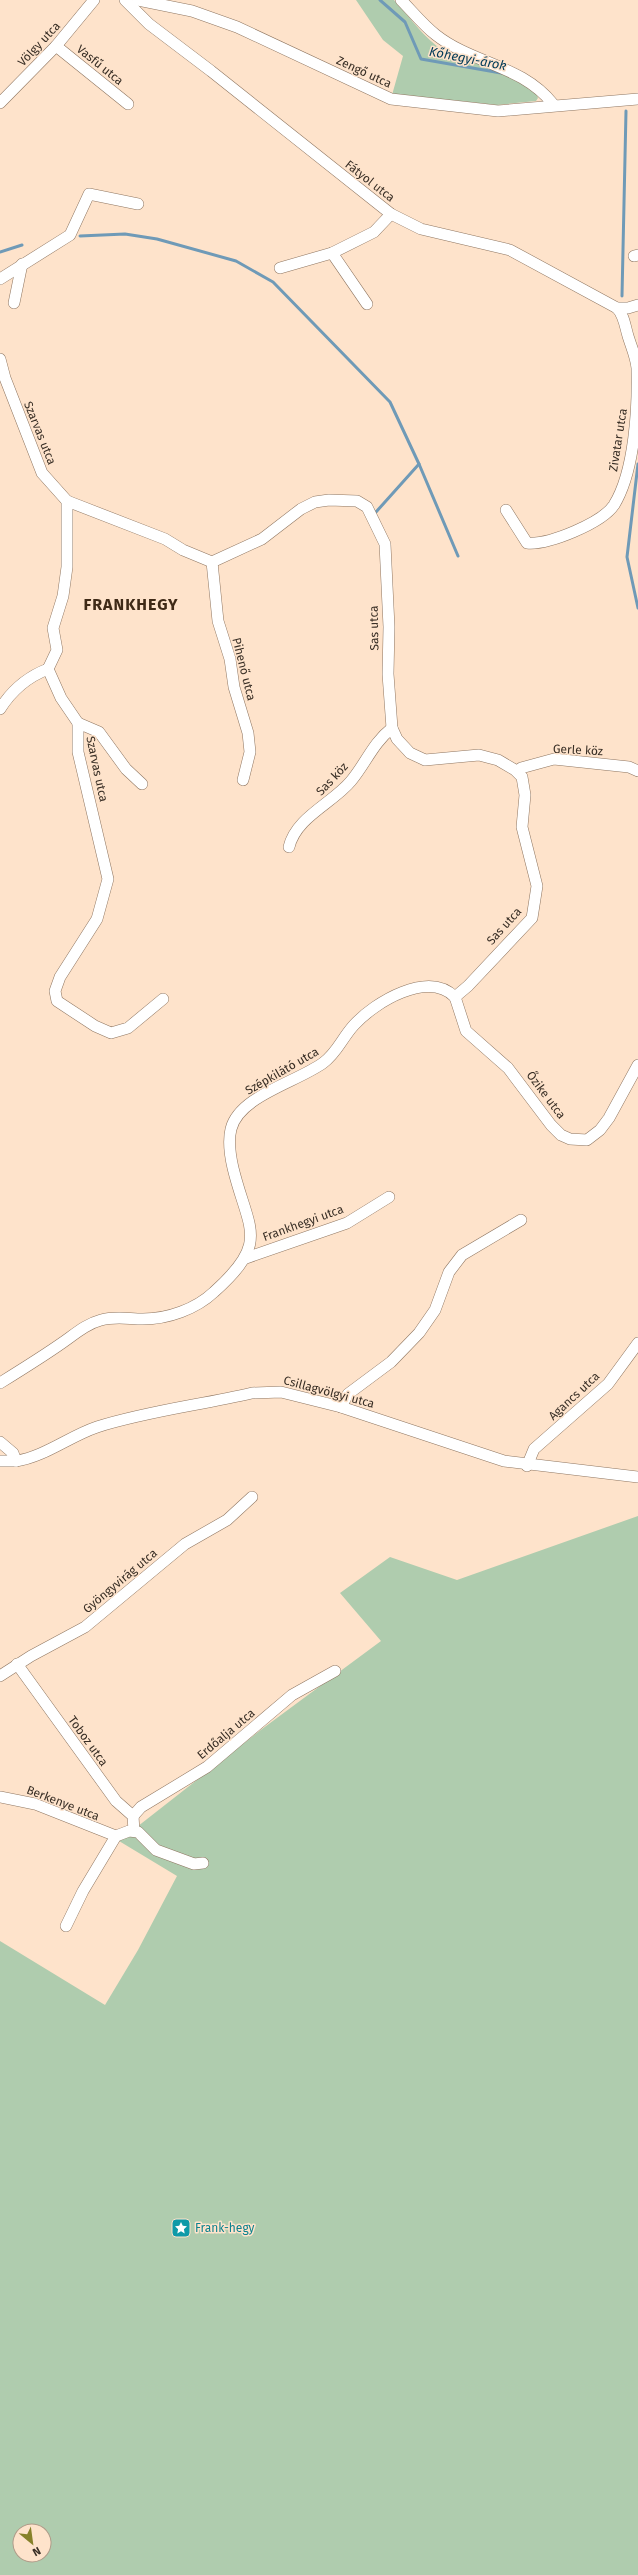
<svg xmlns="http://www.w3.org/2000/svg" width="638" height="2575" viewBox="0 0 638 2575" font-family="'Fira Sans',sans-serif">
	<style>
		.green { fill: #afccae; fill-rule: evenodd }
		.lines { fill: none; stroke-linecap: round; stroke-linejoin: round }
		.stream { stroke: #6f9ab7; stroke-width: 3 }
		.street-casing { stroke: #8f7661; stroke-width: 12 }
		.street { stroke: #fff; stroke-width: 11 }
		.labels { text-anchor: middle; stroke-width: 3; stroke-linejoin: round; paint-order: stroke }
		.street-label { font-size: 12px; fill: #382e25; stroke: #fee3cb }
		.culture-label { font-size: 12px; fill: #0d838f; stroke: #fee3cb; text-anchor: start }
		.water-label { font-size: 13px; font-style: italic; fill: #003a58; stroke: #fee3cb }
		.district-label { font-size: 16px; font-weight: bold; letter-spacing: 1px; fill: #3f2a17; stroke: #fee3cb }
	</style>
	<rect width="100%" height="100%" fill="#fee3cb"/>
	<!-- green -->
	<g class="green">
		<path d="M356 0H394C411 18 428 44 451 55 474 66 531 72 538 98L536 101 497 105 451 100 450 104 392 95 403 56 383 40Z"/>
		<path d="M638 1516V2575H0V1941L105 2005 138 1950 177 1876 119 1841 262 1729 381 1641 340 1593 390 1557 457 1580ZM20 2531H44V2555H20Z"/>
	</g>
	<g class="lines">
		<!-- stream -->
		<g class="stream">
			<path d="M380 0 405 22 421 59 501 73"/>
			<path d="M80 236 125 234 157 239 236 261 273 282 390 402 419 464 458 556"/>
			<path d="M0 252 22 245"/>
			<path d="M622 296 626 111"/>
			<path d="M638 464 627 557 638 608"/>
			<path d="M376 512 419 464"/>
		</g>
		<!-- street casing -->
		<g class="street-casing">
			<g id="street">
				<path d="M125 0 149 24 211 71 391 214 421 229 510 250 617 308H628L638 305"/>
				<path d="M138 0 192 11 237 27 391 99 498 111 638 99"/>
				<path d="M401 0C412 11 423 25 436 35 473 64 522 65 553 104"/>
				<path d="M56 46 128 104"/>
				<path d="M0 103 56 46 94 0"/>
				<path d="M332 253 367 304"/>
				<path d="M634 256 638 255"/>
				<path d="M280 268 332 253 374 232 391 214"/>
				<path d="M0 279 70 235 89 194 138 204"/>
				<path d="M14 303 22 264"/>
				<path d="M0 359 5 378 42 473 67 501V567L63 596 53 628 57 650 48 669"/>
				<path d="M67 501 165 539 183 550 212 562 262 539 301 509 315 502 329 500 357 501 367 507 385 544 389 627 388 674 392 728 397 739 410 753 425 760 479 755 498 760 515 770 522 777 525 795 522 827 537 886 532 918 468 986 455 997"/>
				<path d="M506 510 527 543C549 545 602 523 614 505 635 471 638 407 637 368 636 357 631 346 628 336 625 326 624 315 617 308"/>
				<path d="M212 562 218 621 230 659 234 687 248 733 250 752 243 780"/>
				<path d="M48 669 61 698 78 723V752L108 879 97 919 60 977 55 991 57 1001 95 1026 111 1033 128 1028 163 999"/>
				<path d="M0 709C12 690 27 677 48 669"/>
				<path d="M78 723 99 732 126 769 142 784"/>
				<path d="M519 773 521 768 554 759 629 767 638 771"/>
				<path d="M289 847C296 817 333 803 351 781 366 763 373 743 392 728"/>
				<path d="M455 997 466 1031 508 1068 551 1125 561 1135 570 1139 587 1140 600 1130 609 1118 638 1065"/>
				<path d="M246 1258 347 1223 389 1197"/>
				<path d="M0 1383C21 1370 42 1357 62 1343 75 1334 86 1324 101 1320 115 1316 129 1319 143 1319 168 1319 196 1309 214 1292 271 1241 248 1230 233 1168 230 1155 228 1141 231 1129 239 1096 297 1082 323 1063 337 1053 342 1038 354 1025 375 1002 428 970 455 997"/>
				<path d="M341 1407 348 1394 391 1362 419 1333 435 1310 449 1272 462 1255 521 1220"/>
				<path d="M0 1442 13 1453 16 1461H0"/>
				<path d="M16 1461C44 1457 70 1436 97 1427 147 1411 201 1405 252 1393L281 1392 341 1407 504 1461 638 1477"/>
				<path d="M527 1466 534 1449 608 1384 638 1343"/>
				<path d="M17 1664 116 1801 133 1816 134 1831"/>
				<path d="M0 1676 31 1656 85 1627 185 1544 227 1520 252 1497"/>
				<path d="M0 1797 35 1804 116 1836"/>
				<path d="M133 1816 141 1807 207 1767 292 1695 335 1671"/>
				<path d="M66 1926 83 1891 116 1836 129 1831 138 1832 156 1850 194 1864 203 1863"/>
			</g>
		</g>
		<!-- street -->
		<use href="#street" class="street"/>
	</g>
	<!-- icons -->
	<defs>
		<g id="sight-square" transform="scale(1)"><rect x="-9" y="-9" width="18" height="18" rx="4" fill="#0f9aa8" stroke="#fee3cb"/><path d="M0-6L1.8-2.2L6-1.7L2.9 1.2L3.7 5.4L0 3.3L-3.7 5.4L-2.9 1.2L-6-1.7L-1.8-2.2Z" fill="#fff"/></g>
	</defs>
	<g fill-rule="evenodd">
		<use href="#sight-square" x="181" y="2228"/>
	</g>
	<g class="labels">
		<!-- street labels -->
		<g class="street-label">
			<text transform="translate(39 44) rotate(-47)" y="4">Völgy utca</text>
			<text transform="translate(100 65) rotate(39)" y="4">Vasfű utca</text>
			<text transform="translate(364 72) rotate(25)" y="4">Zengő utca</text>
			<text transform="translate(370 181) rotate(38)" y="4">Fátyol utca</text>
			<text transform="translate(40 433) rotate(68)" y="4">Szarvas utca</text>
			<text transform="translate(618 440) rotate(-81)" y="4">Zivatar utca</text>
			<text transform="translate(374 628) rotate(-91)" y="4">Sas utca</text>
			<text transform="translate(244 669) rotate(76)" y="4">Pihenő utca</text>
			<text transform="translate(578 750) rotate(3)" y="4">Gerle köz</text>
			<text transform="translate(97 769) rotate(78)" y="4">Szarvas utca</text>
			<text transform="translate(332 779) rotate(-47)" y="4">Sas köz</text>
			<text transform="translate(504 926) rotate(-48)" y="4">Sas utca</text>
			<text transform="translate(282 1071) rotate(-30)" y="4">Szépkilátó utca</text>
			<text transform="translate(546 1095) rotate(53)" y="4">Őzike utca</text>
			<text transform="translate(303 1223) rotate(-20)" y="4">Frankhegyi utca</text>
			<text transform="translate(329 1392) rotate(15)" y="4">Csillagvölgyi utca</text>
			<text transform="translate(574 1396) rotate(-43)" y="4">Agancs utca</text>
			<text transform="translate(120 1581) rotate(-40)" y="4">Gyöngyvirág utca</text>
			<text transform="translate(226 1734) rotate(-40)" y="4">Erdőalja utca</text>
			<text transform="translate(88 1741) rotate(54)" y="4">Toboz utca</text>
			<text transform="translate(63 1803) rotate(21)" y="4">Berkenye utca</text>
		</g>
		<!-- culture labels -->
		<g class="culture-label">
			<text x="195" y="2232">Frank-hegy</text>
		</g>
		<!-- water labels -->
		<g class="water-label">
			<text transform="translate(468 58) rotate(11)" y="5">Kőhegyi-árok</text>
		</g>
		<!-- district labels -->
		<g class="district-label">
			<text x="131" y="610">FRANKHEGY</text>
		</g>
	</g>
	<!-- north arrow -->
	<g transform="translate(32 2543) rotate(151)"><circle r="19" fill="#fee3cb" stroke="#af9b89"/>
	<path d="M0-3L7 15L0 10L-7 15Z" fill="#868129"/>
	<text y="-6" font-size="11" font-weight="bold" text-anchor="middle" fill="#382e25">N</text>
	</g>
</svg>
